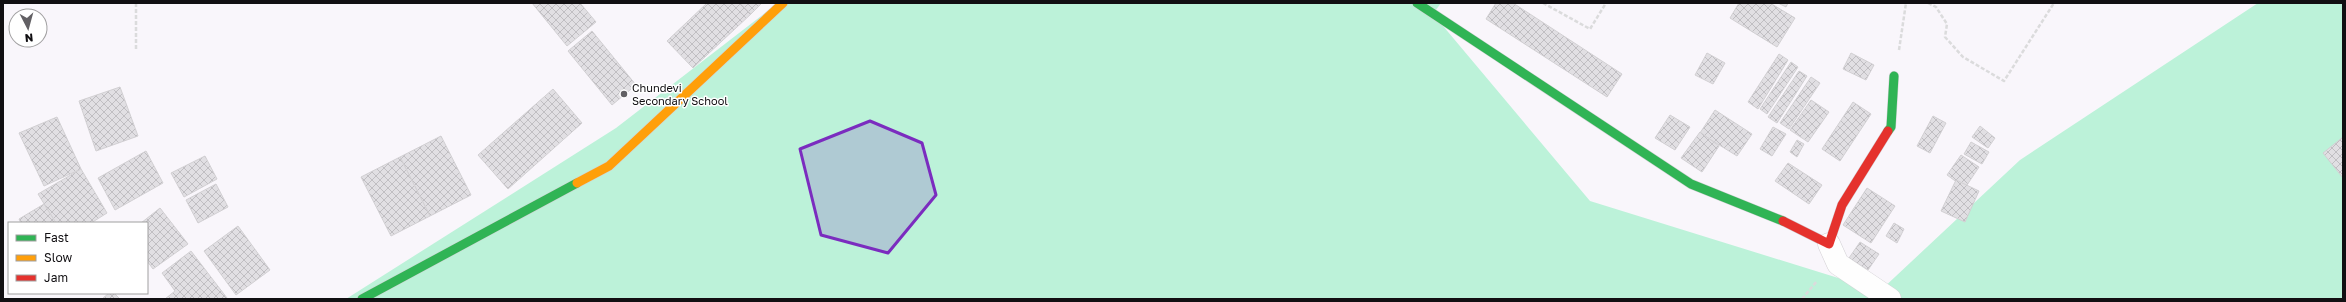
<svg xmlns="http://www.w3.org/2000/svg" width="2346" height="302" viewBox="0 0 2346 302" font-family="'Golos Text',sans-serif">
	<style>
		.green { fill: #bcf2d9 }
		.building { fill: url(#building-cross-hatch); stroke: #d2d0d3 }
		.lines { fill: none; stroke-linecap: round; stroke-linejoin: round }
		.street-casing { stroke: #d3d1d5; stroke-width: 23 }
		.fast-casing { stroke: #d3d1d5; stroke-width: 10 }
		.slow-casing { stroke: #d3d1d5; stroke-width: 10 }
		.jam-casing { stroke: #d3d1d5; stroke-width: 10 }
		.path { stroke: #dbdbdc; stroke-width: 2.5; stroke-dasharray: 4 2; stroke-linecap: butt }
		.street { stroke: #fefefe; stroke-width: 22 }
		.fast { stroke: #30b455; stroke-width: 9 }
		.slow { stroke: #ff9f0a; stroke-width: 9 }
		.jam { stroke: #e5322d; stroke-width: 9 }
		.marked { fill: #7b2cbf; fill-opacity: 0.2; stroke: #7b2cbf; stroke-width: 3; stroke-linejoin: round }
		.poi-dot { fill: #626064; stroke: #fff; stroke-width: 1.5 }
		.labels { text-anchor: middle; stroke-width: 3; stroke-linejoin: round; paint-order: stroke }
		.poi-label { font-size: 11px; fill: #110f12; stroke: #fff; text-anchor: start }
	</style>
	<defs>
		<pattern id="building-cross-hatch" width="8" height="8" patternUnits="userSpaceOnUse"><rect width="8" height="8" fill="#e1dfe3"/><path d="M0 0l8 8M0 8l8-8" fill="none" stroke="#c0bec2"/></pattern>
	</defs>
	<rect width="100%" height="100%" fill="#f9f6fb"/>
	<!-- green -->
	<path class="green" d="M778 3H1441L1433 14 1590 201 1880 291 2020 160 2258 3H2343V299H346L616 128Z"/>
	<!-- building -->
	<g class="building">
		<path d="M532 3H580L596 22 567 46Z"/>
		<path d="M707 3H740L751 14 693 68 667 41Z"/>
		<path d="M740 3H762L751 14Z"/>
		<path d="M1496 3H1513L1622 74 1607 97 1486 19Z"/>
		<path d="M1739 3H1770L1795 18 1777 47 1730 18Z"/>
		<path d="M1778 3H1788L1786 7Z"/>
		<path d="M592 31 636 85 612 105 568 51Z"/>
		<path d="M1707 53 1725 63 1713 84 1695 75Z"/>
		<path d="M1851 53 1874 65 1866 80 1843 69Z"/>
		<path d="M1779 54 1788 60 1758 109 1748 102Z"/>
		<path d="M1791 62 1798 67 1767 114 1760 109Z"/>
		<path d="M1799 71 1807 76 1777 123 1768 117Z"/>
		<path d="M1811 77 1820 83 1789 129 1780 123Z"/>
		<path d="M120 87 138 136 96 151 79 101Z"/>
		<path d="M553 89 582 123 508 189 478 155Z"/>
		<path d="M1811 100 1829 112 1808 142 1790 130Z"/>
		<path d="M1853 102 1871 114 1840 161 1822 149Z"/>
		<path d="M1715 110 1752 134 1737 156 1700 133Z"/>
		<path d="M1670 115 1690 127 1675 150 1655 138Z"/>
		<path d="M1933 116 1946 123 1930 153 1917 146Z"/>
		<path d="M57 117 81 169 44 186 19 133Z"/>
		<path d="M1980 126 1995 138 1988 148 1972 137Z"/>
		<path d="M1773 127 1786 134 1772 156 1760 149Z"/>
		<path d="M1700 132 1719 146 1702 172 1681 158Z"/>
		<path d="M441 136 471 195 430 216 400 157Z"/>
		<path d="M2343 137V178L2323 153Z"/>
		<path d="M1797 140 1804 144 1797 157 1790 152Z"/>
		<path d="M1971 142 1989 152 1982 164 1964 154Z"/>
		<path d="M146 151 163 183 115 210 98 178Z"/>
		<path d="M1961 155 1979 167 1965 188 1947 175Z"/>
		<path d="M205 156 217 179 184 197 171 173Z"/>
		<path d="M400 157 430 216 391 236 361 177Z"/>
		<path d="M1788 163 1822 185 1809 204 1775 181Z"/>
		<path d="M81 169 107 213 91 223H56L38 194Z"/>
		<path d="M1956 180 1979 191 1965 222 1941 211Z"/>
		<path d="M216 184 228 207 198 223 186 200Z"/>
		<path d="M1867 188 1895 206 1871 243 1843 225Z"/>
		<path d="M44 204 56 223H21L19 219Z"/>
		<path d="M160 208 188 244 153 269 147 261V223H141Z"/>
		<path d="M1894 223 1904 229 1897 243 1886 236Z"/>
		<path d="M238 226 270 270 236 295 204 251Z"/>
		<path d="M1860 242 1879 254 1868 270 1849 258Z"/>
		<path d="M191 251 227 298 226 299H165L175 291 162 273Z"/>
		<path d="M109 293H114L120 299H102Z"/>
	</g>
	<g class="lines">
		<!-- street casing -->
		<g class="street-casing">
			<path id="street" d="M1829 244 1838 264 1890 299"/>
		</g>
		<!-- fast casing -->
		<g class="fast-casing">
			<g id="fast">
				<path d="M1417 3 1691 184 1783 221"/>
				<path d="M1888 131 1891 127 1894 76"/>
				<path d="M362 299 577 183"/>
			</g>
		</g>
		<!-- slow casing -->
		<g class="slow-casing">
			<path id="slow" d="M577 183 609 166 783 3"/>
		</g>
		<!-- jam casing -->
		<g class="jam-casing">
			<path id="jam" d="M1783 221 1829 244 1842 205 1888 131"/>
		</g>
		<!-- path -->
		<g class="path">
			<path d="M136 3V49"/>
			<path d="M1543 3 1590 29 1606 3"/>
			<path d="M1928 3 1936 7 1947 24 1945 37 1963 57 2004 81 2054 3"/>
			<path d="M1899 50 1906 3"/>
			<path d="M1802 299 1817 281"/>
		</g>
		<!-- street -->
		<use href="#street" class="street"/>
		<!-- fast -->
		<use href="#fast" class="fast"/>
		<!-- slow -->
		<use href="#slow" class="slow"/>
		<!-- jam -->
		<use href="#jam" class="jam"/>
	</g>
	<!-- marked area -->
	<path class="marked" d="M870 121 922 143 936 195 888 253 821 235 800 149Z"/>
	<!-- markers -->
	<circle class="poi-dot" cx="624" cy="94" r="4"/>
	<g class="labels">
		<!-- poi labels -->
		<g class="poi-label">
			<text x="632" y="92">Chundevi<tspan x="632" dy="13">Secondary School</tspan></text>
		</g>
	</g>
	<!-- border -->
	<rect width="2346" height="302" fill="none" stroke="#110f12" stroke-width="8"/>
	<!-- legend -->
	<rect x="8" y="222" width="140" height="72" fill="#ffffff" stroke="#a09fa0"/>
	<rect x="16" y="235" width="20" height="6" fill="#30b455" stroke="#a09fa0"/>
	<text x="44" y="242" font-size="12" fill="#110f12">Fast</text>
	<rect x="16" y="255" width="20" height="6" fill="#ff9f0a" stroke="#a09fa0"/>
	<text x="44" y="262" font-size="12" fill="#110f12">Slow</text>
	<rect x="16" y="275" width="20" height="6" fill="#e5322d" stroke="#a09fa0"/>
	<text x="44" y="282" font-size="12" fill="#110f12">Jam</text>
	<!-- north arrow -->
	<g transform="translate(28 28) rotate(174)"><circle r="19" fill="#ffffff" stroke="#a09fa0"/>
	<path d="M0-3L7 15L0 10L-7 15Z" fill="#626064"/>
	<text y="-6" font-size="11" font-weight="bold" text-anchor="middle" fill="#110f12">N</text>
	</g>
</svg>
